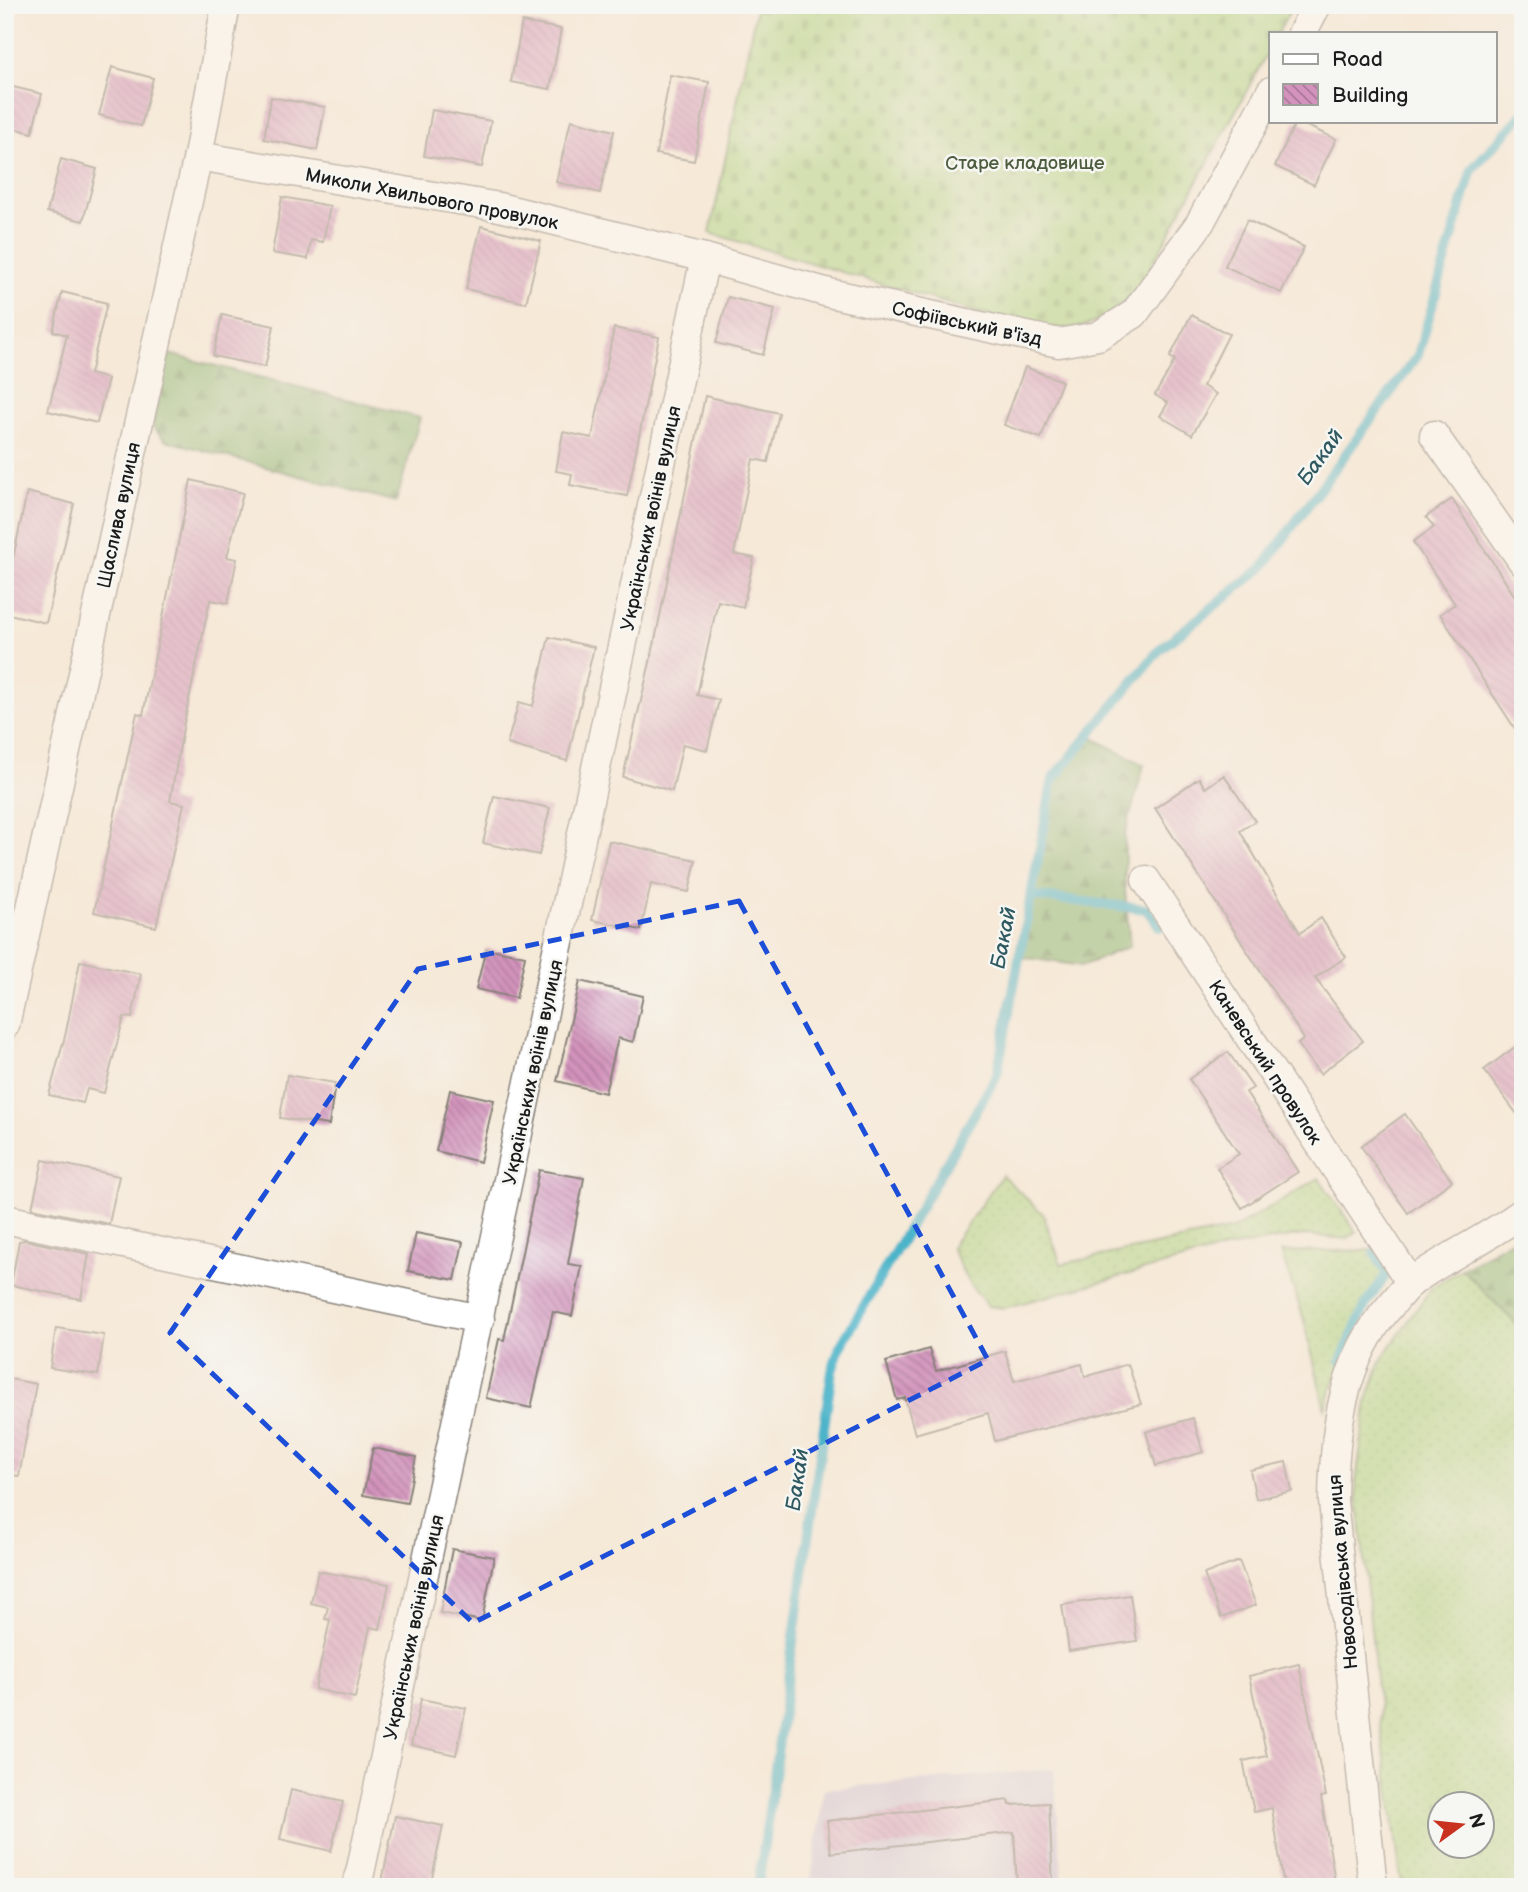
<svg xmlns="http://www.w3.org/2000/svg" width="1528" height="1892" viewBox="0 0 1528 1892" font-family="'Balsamiq Sans',sans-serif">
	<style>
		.industrial { fill: #cbbfd5 }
		.grass { fill: url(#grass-dots); stroke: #63784e; stroke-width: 2; fill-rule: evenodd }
		.forest { fill: url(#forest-firs); stroke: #526946; stroke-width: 2 }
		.cemetery { fill: url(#cemetery-stones); stroke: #63784e; stroke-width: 2 }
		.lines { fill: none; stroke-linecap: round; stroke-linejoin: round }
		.stream { stroke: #4bb4c9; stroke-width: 10 }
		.building { fill: url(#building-back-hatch) }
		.minor-casing { stroke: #88827a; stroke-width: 31 }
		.minor { stroke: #fff; stroke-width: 28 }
		.marked { fill: none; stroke: #1d4ed8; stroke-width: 5; stroke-dasharray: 14 9; stroke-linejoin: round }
		.labels { text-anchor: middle; stroke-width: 5; stroke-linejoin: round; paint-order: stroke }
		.park-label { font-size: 19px; fill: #4e5d3f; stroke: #f6f6f2 }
		.street-label { font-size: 19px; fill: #1c1c1c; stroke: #f6f6f2 }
		.water-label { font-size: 21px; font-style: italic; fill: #2f5961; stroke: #f6f6f2 }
	</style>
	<defs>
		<pattern id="grass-dots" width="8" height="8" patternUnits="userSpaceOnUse" patternTransform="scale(1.75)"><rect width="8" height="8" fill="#aad581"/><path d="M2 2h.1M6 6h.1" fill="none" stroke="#92b66f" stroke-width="1.8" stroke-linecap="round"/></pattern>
		<pattern id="forest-firs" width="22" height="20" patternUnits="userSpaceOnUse" patternTransform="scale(1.75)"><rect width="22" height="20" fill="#87b66f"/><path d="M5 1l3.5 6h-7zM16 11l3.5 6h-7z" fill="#6e935a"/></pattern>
		<pattern id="cemetery-stones" width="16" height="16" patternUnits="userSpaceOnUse" patternTransform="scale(1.75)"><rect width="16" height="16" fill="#aad581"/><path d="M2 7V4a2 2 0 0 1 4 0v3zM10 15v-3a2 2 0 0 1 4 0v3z" fill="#92b66f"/></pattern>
		<pattern id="building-back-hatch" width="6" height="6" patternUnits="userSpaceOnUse" patternTransform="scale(1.75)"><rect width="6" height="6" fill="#d393bc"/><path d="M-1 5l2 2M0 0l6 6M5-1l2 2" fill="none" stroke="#aa7798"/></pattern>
	</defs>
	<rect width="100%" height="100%" fill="#f6f6f2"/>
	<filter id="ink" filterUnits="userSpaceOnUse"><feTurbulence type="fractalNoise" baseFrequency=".0143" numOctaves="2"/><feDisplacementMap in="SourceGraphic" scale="14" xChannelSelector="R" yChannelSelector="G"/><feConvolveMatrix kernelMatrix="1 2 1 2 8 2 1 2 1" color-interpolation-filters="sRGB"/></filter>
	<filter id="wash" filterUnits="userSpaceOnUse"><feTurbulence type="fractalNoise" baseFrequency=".00686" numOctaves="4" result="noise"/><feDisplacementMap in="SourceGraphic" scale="28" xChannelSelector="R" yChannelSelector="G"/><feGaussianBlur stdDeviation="1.57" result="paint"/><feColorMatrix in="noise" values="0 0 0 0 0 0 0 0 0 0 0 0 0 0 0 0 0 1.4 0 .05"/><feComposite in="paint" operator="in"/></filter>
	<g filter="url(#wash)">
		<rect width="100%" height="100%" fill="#f5e9d8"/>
		<!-- industrial -->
		<path class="industrial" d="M1054 1769 1063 1887H810L824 1789Z"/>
		<!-- grass -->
		<g class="grass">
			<path d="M1002 1175 1043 1214 1061 1264 1233 1229 1319 1178 1356 1232 1347 1239 1304 1235 1271 1240 1223 1249 1004 1308 988 1306 968 1282 951 1247Z"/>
			<path d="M1374 1250 1387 1274C1358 1316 1341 1360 1325 1409L1304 1320 1281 1252Z"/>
			<path d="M1462 1269 1523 1331V1887H1402L1381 1727 1356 1483 1367 1400 1382 1359 1432 1287ZM1440 1804H1482V1846H1440Z"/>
		</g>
		<!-- forest -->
		<g class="forest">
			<path d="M169 354 420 418 396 502 165 440 152 426Z"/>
			<path d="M1089 736 1144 765 1125 834V890L1130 946 1082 966 1019 957 1053 779Z"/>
			<path d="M1523 1233V1331L1462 1269Z"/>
		</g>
		<!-- cemetery -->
		<path class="cemetery" d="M757 5H1293L1278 33H1271V46L1140 287C1097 326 1089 332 1030 328L710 233Z"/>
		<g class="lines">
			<!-- stream -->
			<g class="stream">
				<path d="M1031 896 1146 909 1160 927"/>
				<path d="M1341 1361 1366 1304 1387 1274 1375 1253"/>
				<path d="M758 1887 832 1371 840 1347 997 1075 1053 779 1160 649 1262 568 1418 355 1472 169 1523 114"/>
			</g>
		</g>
		<g id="blocks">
			<!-- building -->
			<g class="building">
				<path d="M522 22 561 29 550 89 511 82Z"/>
				<path d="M112 67 153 78 141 126 99 115Z"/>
				<path d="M670 75 709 82 694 161 656 154Z"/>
				<path d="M5 85 42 94 32 133 5 126Z"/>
				<path d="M271 97 325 107 317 150 264 139Z"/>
				<path d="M432 110 491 121 482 167 424 156Z"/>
				<path d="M571 120 614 131 600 193 556 182Z"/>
				<path d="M1296 121 1336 139 1314 185 1275 166Z"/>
				<path d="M61 159 97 169 83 221 47 212Z"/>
				<path d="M282 197 330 206 323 242 311 240 308 259 272 253Z"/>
				<path d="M1247 220 1304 247 1281 293 1225 266Z"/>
				<path d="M481 226 541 241 526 303 466 289Z"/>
				<path d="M62 292 107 303 90 374 108 379 97 423 48 411 67 335 53 331Z"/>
				<path d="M728 297 775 309 763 355 716 343Z"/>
				<path d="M222 315 274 326 265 367 213 356Z"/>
				<path d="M1191 315 1229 334 1203 386 1216 394 1192 435 1160 416 1168 403 1155 395 1175 360 1170 357Z"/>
				<path d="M614 328 659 337 627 496 570 485 572 474 556 471 563 432 592 438Z"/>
				<path d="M1025 367 1062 381 1041 438 1004 425Z"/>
				<path d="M705 396 779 413 768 462 753 459 734 554 754 558 743 607 718 601 697 695 719 700 707 750 683 744 672 791 623 777 654 645Z"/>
				<path d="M191 480 243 493 227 557 237 559 228 603 210 600 184 723 170 801 184 804 156 927 94 912 137 713 143 715Z"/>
				<path d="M27 492 74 504 46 623 5 613V597Z"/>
				<path d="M1452 499 1523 609V741L1440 614 1455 604 1413 542 1434 527 1426 517Z"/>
				<path d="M549 637 594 647 567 761 507 744 519 702 533 706Z"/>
				<path d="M1224 775 1255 821 1240 831 1300 933 1321 918 1346 957 1315 978 1363 1041 1320 1074 1298 1044 1304 1039 1155 808 1199 778 1205 788Z"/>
				<path d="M494 796 550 808 539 855 483 843Z"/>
				<path d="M609 841 696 860 689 892 651 884 641 930 592 920Z"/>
				<path d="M486 948 525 956 516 998 476 989Z"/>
				<path d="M80 961 141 974 132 1018 124 1017 104 1093 87 1089 83 1103 49 1095 66 1032Z"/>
				<path d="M580 981 643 996 633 1042 618 1038 605 1093 557 1081Z"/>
				<path d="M1523 1041V1122L1484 1070Z"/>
				<path d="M1228 1052 1253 1088 1246 1092 1298 1172 1242 1208 1217 1168 1239 1154 1189 1079Z"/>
				<path d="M287 1075 335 1083 329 1125 280 1118Z"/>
				<path d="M450 1090 494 1100 480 1162 436 1151Z"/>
				<path d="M1405 1114 1452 1181 1408 1213 1361 1146Z"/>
				<path d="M43 1160 119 1176 109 1224 32 1208Z"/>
				<path d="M539 1170 584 1178 568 1264 582 1266 572 1316 553 1312 531 1408 486 1398 499 1339 504 1340Z"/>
				<path d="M416 1233 463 1242 455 1280 408 1271Z"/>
				<path d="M25 1240 89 1254 81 1299 11 1285 19 1241Z"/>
				<path d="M56 1328 104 1335 98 1375 50 1368Z"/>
				<path d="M929 1349 936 1371 1005 1351 1014 1381 1082 1364 1085 1377 1128 1364 1141 1404 995 1441 988 1413 915 1434 905 1398 897 1400 886 1362Z"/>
				<path d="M5 1378 36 1384 19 1476 5 1474Z"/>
				<path d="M1193 1418 1203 1452 1156 1466 1146 1432Z"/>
				<path d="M373 1448 416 1457 407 1503 363 1495Z"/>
				<path d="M1286 1462 1292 1491 1256 1499 1250 1470Z"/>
				<path d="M452 1549 494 1557 482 1621 440 1613Z"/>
				<path d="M1239 1561 1256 1605 1221 1618 1204 1574Z"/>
				<path d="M318 1571 389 1584 380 1629 370 1627 355 1698 315 1689 330 1620 325 1619 328 1607 311 1603Z"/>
				<path d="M1130 1595 1137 1641 1069 1651 1062 1605Z"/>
				<path d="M1299 1664 1326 1796 1321 1797 1335 1882 1284 1887 1272 1808 1254 1812 1243 1761 1267 1756 1249 1676Z"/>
				<path d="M421 1699 466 1708 456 1755 411 1745Z"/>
				<path d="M291 1790 343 1802 331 1851 280 1839Z"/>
				<path d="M1009 1800 1010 1805 1049 1803 1053 1887H1017L1014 1832 831 1853 827 1821Z"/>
				<path d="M395 1816 443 1826 430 1887H381Z"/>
			</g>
		</g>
	</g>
	<g filter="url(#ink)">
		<use href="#blocks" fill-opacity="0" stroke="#88827a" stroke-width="2"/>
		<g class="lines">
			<!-- minor casing -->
			<g class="minor-casing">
				<g id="minor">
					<path d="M1302 33 1317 5"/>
					<path d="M198 156 499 207 705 258 829 293 1059 343 1098 336 1134 314 1200 223 1271 91"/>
					<path d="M1434 435 1523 562"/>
					<path d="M1146 880 1411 1283"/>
					<path d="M5 1025 198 156 226 5"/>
					<path d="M5 1219 480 1319"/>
					<path d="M357 1887 705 258"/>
					<path d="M1373 1887 1333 1501C1334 1430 1342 1360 1391 1305 1398 1297 1405 1287 1413 1281 1448 1256 1488 1238 1523 1212"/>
				</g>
			</g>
			<!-- minor -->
			<use href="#minor" class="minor"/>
		</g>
	</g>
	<!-- marked area -->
	<path d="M0 0H1528V1892H0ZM739 901 988 1360 473 1623 170 1333 418 969Z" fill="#f5e9d8" fill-opacity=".55" fill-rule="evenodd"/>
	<path class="marked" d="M739 901 988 1360 473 1623 170 1333 418 969Z"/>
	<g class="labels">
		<!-- park labels -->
		<g class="park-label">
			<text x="1025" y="169">Старе кладовище</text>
		</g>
		<!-- street labels -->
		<g class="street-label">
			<text transform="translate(432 198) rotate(11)" y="7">Миколи Хвильового провулок</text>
			<text transform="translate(967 323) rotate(12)" y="7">Софіївський в'їзд</text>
			<text transform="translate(118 515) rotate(-78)" y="7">Щаслива вулиця</text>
			<text transform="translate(650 518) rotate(-78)" y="7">Українських воїнів вулиця</text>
			<text transform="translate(1266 1062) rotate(57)" y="7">Каневський провулок</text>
			<text transform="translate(532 1072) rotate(-78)" y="7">Українських воїнів вулиця</text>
			<text transform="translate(1342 1572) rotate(-95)" y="7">Новосодівська вулиця</text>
			<text transform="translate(413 1627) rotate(-78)" y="7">Українських воїнів вулиця</text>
		</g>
		<!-- water labels -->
		<g class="water-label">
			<text transform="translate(1320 457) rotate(-54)" y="7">Бакай</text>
			<text transform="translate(1003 938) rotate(-79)" y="7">Бакай</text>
			<text transform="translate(797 1480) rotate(-82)" y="7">Бакай</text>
		</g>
	</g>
	<!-- margin -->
	<rect width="1528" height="1892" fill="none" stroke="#f6f6f2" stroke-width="28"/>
	<!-- legend -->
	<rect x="1269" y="32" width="228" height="91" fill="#f6f6f2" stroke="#9f9f9c" stroke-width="2"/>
	<rect x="1283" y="54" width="35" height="10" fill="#ffffff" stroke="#9f9f9c" stroke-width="2"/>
	<text x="1332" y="66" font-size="21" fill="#1c1c1c">Road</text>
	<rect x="1283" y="84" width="35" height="21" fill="url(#building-back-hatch)" stroke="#9f9f9c" stroke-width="2"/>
	<text x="1332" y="102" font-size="21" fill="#1c1c1c">Building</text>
	<!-- north arrow -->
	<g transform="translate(1461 1825) rotate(75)"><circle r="33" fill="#f6f6f2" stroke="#9f9f9c" stroke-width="2"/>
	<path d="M0-5L12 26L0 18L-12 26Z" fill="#c8321e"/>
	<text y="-10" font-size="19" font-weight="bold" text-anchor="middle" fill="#1c1c1c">N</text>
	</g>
</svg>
